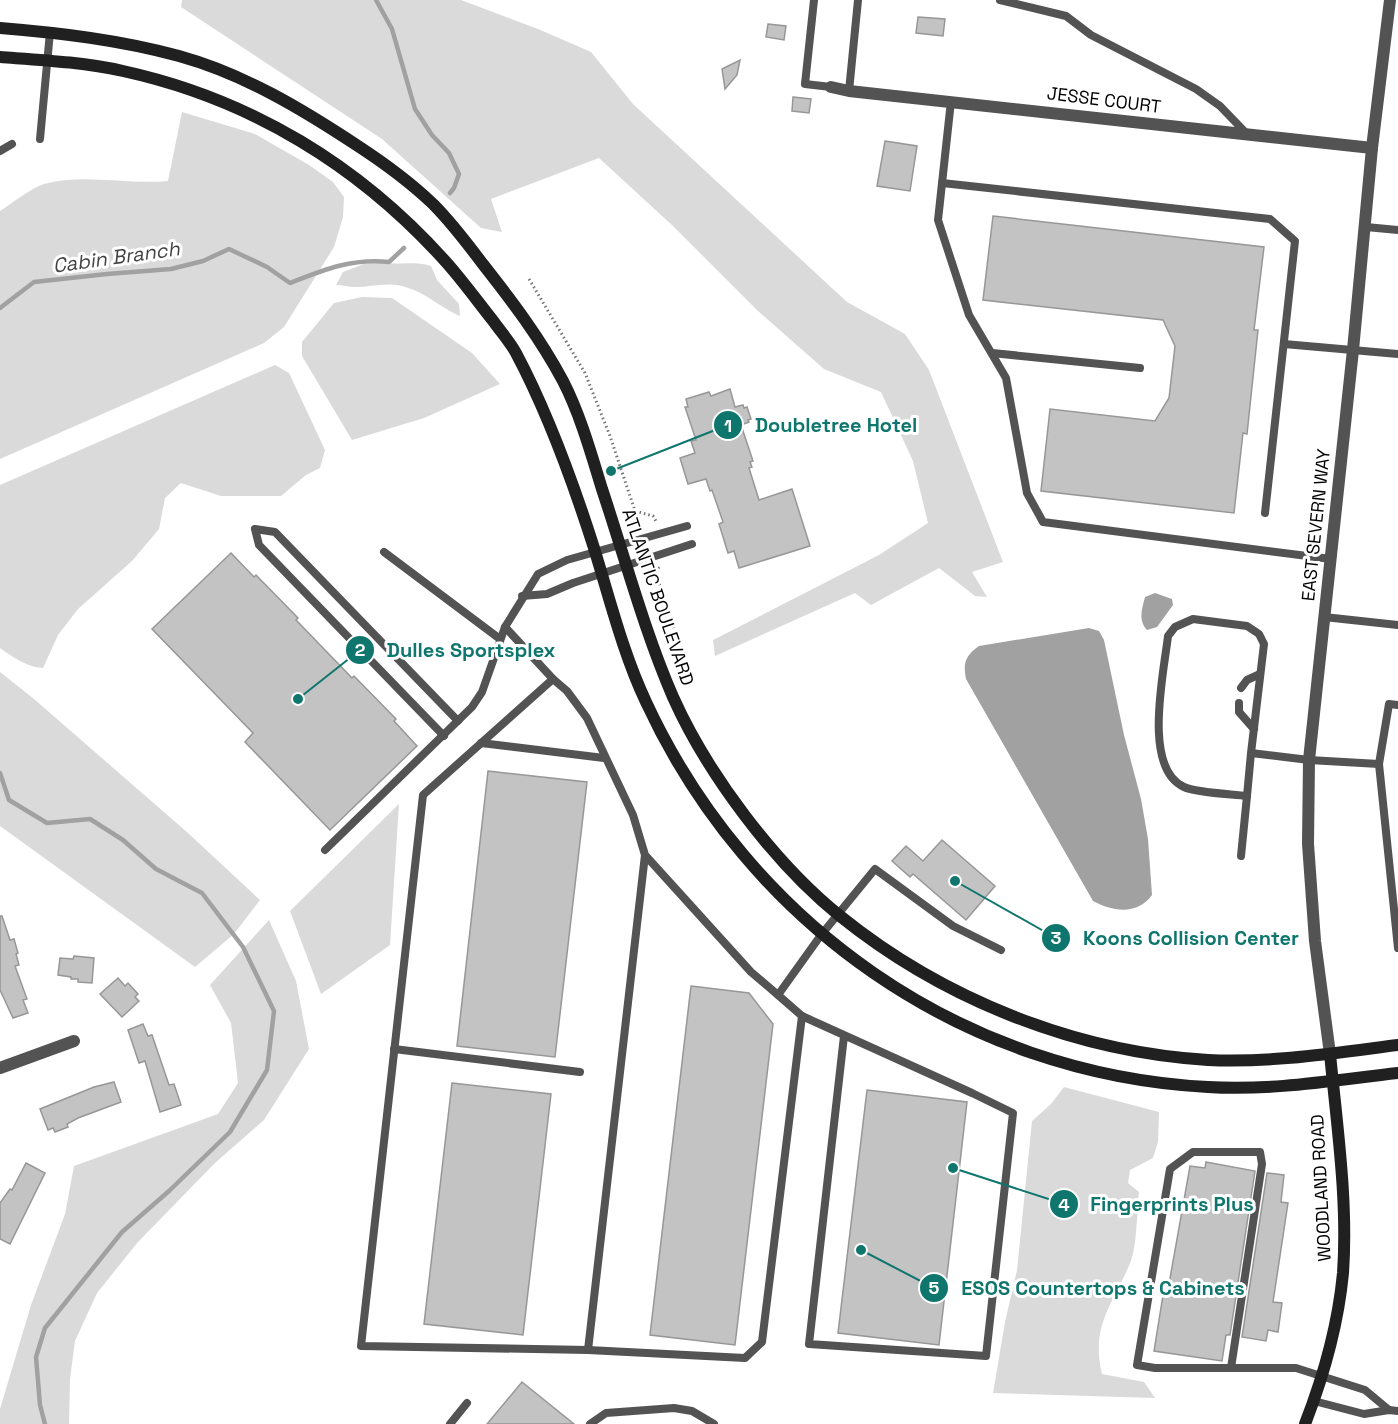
<svg xmlns="http://www.w3.org/2000/svg" width="1398" height="1424" viewBox="0 0 1398 1424" font-family="'Space Grotesk',sans-serif">
	<style>
		.green { fill: #dadada }
		.water { fill: #a1a1a1 }
		.lines { fill: none; stroke-linecap: round; stroke-linejoin: round }
		.stream { stroke: #a1a1a1; stroke-width: 4.5 }
		.building { fill: #c3c3c3; stroke: #979797; stroke-width: 1.5 }
		.path { stroke: #757575; stroke-width: 3; stroke-dasharray: 1.5 3; stroke-linecap: butt }
		.lane { stroke: #535353; stroke-width: 8 }
		.street { stroke: #535353; stroke-width: 12 }
		.secondary { stroke: #202020; stroke-width: 12 }
		.labels { text-anchor: middle; stroke-width: 6; stroke-linejoin: round; paint-order: stroke }
		.street-label { font-size: 18px; fill: #000; stroke: #fff }
		.water-label { font-size: 20px; font-style: italic; fill: #424242; stroke: #fff }
		.leader { fill: none; stroke: #0f766e; stroke-width: 2 }
		.callout-dot { fill: #0f766e; stroke: #fff; stroke-width: 2 }
		.mark-label { font-size: 18px; text-anchor: middle; font-weight: bold; fill: #fff }
		.callout-label { font-size: 20px; text-anchor: middle; font-weight: bold; fill: #0f766e; stroke: #fff; stroke-width: 6; stroke-linejoin: round; paint-order: stroke }
	</style>
	<rect width="100%" height="100%" fill="#fff"/>
	<!-- green -->
	<g class="green">
		<path d="M182 0H461L538 29 591 52 633 104 847 302 905 334 929 370 1003 562 972 572 987 597 975 596 939 568 871 605 855 593 715 656 713 640 879 555 928 523 913 461 881 392 824 369 758 311 673 226 599 158 491 199 502 232 481 228 382 139 181 7Z"/>
		<path d="M182 112 255 134 309 165 333 182 344 197 343 217 334 247 284 327 264 343 0 459V211C13 203 29 189 44 184 84 173 127 185 168 181Z"/>
		<path d="M379 263C397 265 415 261 431 266L437 280 459 304 460 316C439 307 426 292 402 286 385 282 371 287 355 287 349 287 342 285 336 285L343 272 364 264Z"/>
		<path d="M362 297 392 298 472 353 500 384 424 418 352 440 302 356V342L334 303Z"/>
		<path d="M275 365 289 373 325 450 320 468 306 475 281 496H221L181 483 165 498 159 529 132 561 78 609 58 635 43 668C26 667 13 657 0 648V485Z"/>
		<path d="M0 672 34 699 188 833 260 900 234 934 195 967 0 826Z"/>
		<path d="M399 804 390 945 321 994 290 911Z"/>
		<path d="M269 920 296 981 309 1049 264 1120 215 1163 138 1242 97 1293 75 1341 70 1379 69 1424H0V1409L31 1305 65 1214 74 1166 218 1114 238 1083 231 1023 210 985Z"/>
		<path d="M1064 1087 1159 1112 1158 1142 1153 1158 1130 1170 1128 1183 1139 1192C1137 1210 1137 1244 1131 1261 1114 1303 1090 1325 1102 1374L1144 1382 1155 1398 993 1393 1005 1322 1017 1270 1032 1121 1051 1104Z"/>
	</g>
	<!-- water -->
	<g class="water">
		<path d="M1155 593 1172 599 1173 605 1157 627 1147 630C1138 620 1142 609 1145 597Z"/>
		<path d="M1089 628 1099 631 1104 640 1124 735 1141 799 1148 839 1152 895C1137 916 1112 911 1093 901L966 679C963 663 965 656 979 646Z"/>
	</g>
	<g class="lines">
		<!-- stream -->
		<g class="stream">
			<path d="M376 0 392 29 415 109 432 135 449 153 459 174 454 188 450 193"/>
			<path d="M0 308 34 282 107 274 171 269 203 261 229 249 267 267 290 283C323 270 352 258 389 262L404 248"/>
			<path d="M0 773 9 800 47 823 90 819 123 840 156 869 202 893 243 947 274 1011 267 1070 230 1132 169 1191 122 1232 45 1328 36 1357 40 1405 45 1424"/>
		</g>
	</g>
	<!-- building -->
	<g class="building">
		<path d="M918 17 945 19 943 36 916 33Z"/>
		<path d="M768 24 786 26 784 40 766 37Z"/>
		<path d="M740 60 737 75 725 89 722 69Z"/>
		<path d="M793 97 811 99 809 113 792 111Z"/>
		<path d="M885 141 917 146 910 191 877 186Z"/>
		<path d="M993 216 1264 247 1254 330H1258L1247 434 1243 433 1234 513 1041 491 1050 409 1155 421 1169 398 1175 346 1163 320 983 300Z"/>
		<path d="M730 389 735 407 743 405 744 408 747 407 751 419 748 420 749 422 741 425 753 461 750 462 752 467 749 468 759 500 792 489 810 546 739 568 734 551 728 553 719 524 723 522 712 490 710 491 706 479 688 484 680 458 695 453 691 441 696 440 685 407H688L686 399 709 392 711 396Z"/>
		<path d="M231 553 254 577 256 575 298 618 296 620 352 678 354 676 396 719 394 721 417 746 330 830 245 742 253 733 152 629Z"/>
		<path d="M488 771 587 782 555 1057 457 1046Z"/>
		<path d="M942 840 995 886 966 920 913 874 910 877 892 861 906 846 923 861Z"/>
		<path d="M0 916H2L10 940 14 939 18 953 16 954 19 965 15 966 27 999 23 1000 28 1013 13 1018 0 990Z"/>
		<path d="M74 956 94 958 92 983 78 982V979H71V977L58 975 60 958 73 959Z"/>
		<path d="M118 978 125 986 128 983 138 994 135 997 139 1001 122 1017 100 994Z"/>
		<path d="M691 986 749 993 773 1024 735 1345 650 1335Z"/>
		<path d="M143 1024 148 1036 152 1035 169 1085 174 1084 181 1105 160 1112 145 1061 139 1063 128 1030Z"/>
		<path d="M114 1082 121 1102 78 1118 67 1124 68 1127 55 1132 53 1128 48 1130 40 1109 94 1087Z"/>
		<path d="M452 1083 551 1094 523 1335 424 1324Z"/>
		<path d="M867 1090 967 1102 939 1345 838 1333Z"/>
		<path d="M1206 1162 1255 1171 1230 1335H1226L1222 1361 1154 1351 1165 1283 1169 1284 1190 1166 1205 1168Z"/>
		<path d="M26 1163 45 1173 10 1244 0 1239V1203L10 1189 12 1190Z"/>
		<path d="M1267 1173 1284 1175 1281 1202 1288 1203 1273 1302 1282 1303 1278 1332 1268 1330 1266 1341 1242 1337Z"/>
		<path d="M522 1382 574 1424H487Z"/>
	</g>
	<g class="lines">
		<!-- path -->
		<g class="path">
			<path d="M529 279 585 373 610 436 635 511 653 516 657 523"/>
			<path d="M659 567 656 573 657 577 682 653"/>
		</g>
		<!-- lane -->
		<g class="lane">
			<path d="M814 0 805 84 831 87"/>
			<path d="M1000 0 1066 16 1091 35 1196 89 1220 106 1247 134"/>
			<path d="M849 91 858 0"/>
			<path d="M951 101 938 220 969 315 1006 378 1027 493 1043 522 1331 559"/>
			<path d="M40 139 50 32"/>
			<path d="M0 151 12 144"/>
			<path d="M942 183 1270 219 1295 241 1265 513"/>
			<path d="M1366 227 1398 230"/>
			<path d="M1284 344 1398 354"/>
			<path d="M992 353 1140 368"/>
			<path d="M384 552 500 639"/>
			<path d="M522 596 547 594 573 583 692 544"/>
			<path d="M1324 617 1398 625"/>
			<path d="M505 627 553 679"/>
			<path d="M1241 688 1247 680 1260 674"/>
			<path d="M1239 703V712L1254 729"/>
			<path d="M1398 705 1389 704 1379 764 1398 948"/>
			<path d="M444 736 259 545 255 529 275 532 458 721"/>
			<path d="M481 743 604 758"/>
			<path d="M1251 753 1247 796C1231 794 1197 793 1184 787 1142 768 1164 672 1168 636L1175 627 1193 619 1247 626 1259 634 1264 644 1251 753 1309 760 1379 764"/>
			<path d="M325 850 472 707 482 692 505 627 538 574 567 560 687 526"/>
			<path d="M645 855 633 815 587 718 567 691 553 679 423 795 361 1346 588 1350 645 855 751 972 778 995 821 935 875 869 953 926 1001 950"/>
			<path d="M1241 856 1247 796"/>
			<path d="M802 1016 972 1093 1013 1113 986 1356 809 1344 844 1036"/>
			<path d="M394 1049 580 1072"/>
			<path d="M588 1350 745 1358 762 1342 802 1016 778 995"/>
			<path d="M1231 1368 1262 1164 1260 1152H1193L1170 1169 1137 1365 1155 1368H1296L1365 1390 1389 1410"/>
			<path d="M1314 1401 1364 1414 1389 1410 1398 1411"/>
			<path d="M450 1424 467 1403"/>
			<path d="M590 1424 606 1413 674 1408 692 1411 714 1424"/>
		</g>
		<!-- street -->
		<g class="street">
			<path d="M831 87 849 91 1372 148"/>
			<path d="M1330 1054 1315 941 1308 844 1309 760 1353 350 1372 148 1390 0"/>
			<path d="M0 1068 74 1041"/>
		</g>
		<!-- secondary -->
		<g class="secondary">
			<path d="M0 28C61 33 120 40 179 56 244 74 302 109 358 146 384 163 410 182 433 204 451 222 467 243 482 263 512 301 540 338 563 381 580 414 591 453 602 489 625 558 644 630 673 697 707 773 774 863 840 916 943 999 1075 1052 1208 1060 1272 1063 1335 1053 1398 1045"/>
			<path d="M0 57C41 60 83 62 123 71 251 99 360 166 446 262 463 281 478 302 494 322 501 332 510 342 516 353 549 415 573 482 594 548 610 600 623 653 646 702 749 924 962 1074 1208 1087 1272 1091 1335 1080 1398 1073"/>
			<path d="M1305 1424C1324 1375 1338 1326 1343 1273 1348 1201 1337 1126 1330 1054"/>
		</g>
	</g>
	<g class="labels">
		<!-- street labels -->
		<g class="street-label">
			<text transform="translate(1104 100) rotate(7)" y="6">JESSE COURT</text>
			<text transform="translate(1316 525) rotate(-84)" y="6">EAST SEVERN WAY</text>
			<text transform="translate(658 597) rotate(71)" y="6">ATLANTIC BOULEVARD</text>
			<text transform="translate(1321 1188) rotate(-93)" y="6">WOODLAND ROAD</text>
		</g>
		<!-- water labels -->
		<g class="water-label">
			<text transform="translate(116 257) rotate(-8)" y="7">Cabin Branch</text>
		</g>
	</g>
	<!-- callouts -->
	<path class="leader" d="M611 471L728 425M298 699L360 650M955 881L1056 938M953 1168L1064 1204M861 1250L934 1288"/>
	<g class="callout-dot">
		<circle cx="611" cy="471" r="6"/>
		<circle cx="298" cy="699" r="6"/>
		<circle cx="955" cy="881" r="6"/>
		<circle cx="953" cy="1168" r="6"/>
		<circle cx="861" cy="1250" r="6"/>
		<circle cx="728" cy="425" r="15"/>
		<circle cx="360" cy="650" r="15"/>
		<circle cx="1056" cy="938" r="15"/>
		<circle cx="1064" cy="1204" r="15"/>
		<circle cx="934" cy="1288" r="15"/>
	</g>
	<g class="mark-label">
		<text x="728" y="432">1</text>
		<text x="360" y="656">2</text>
		<text x="1056" y="944">3</text>
		<text x="1064" y="1211">4</text>
		<text x="934" y="1294">5</text>
	</g>
	<g class="callout-label">
		<text x="836" y="432">Doubletree Hotel</text>
		<text x="471" y="657">Dulles Sportsplex</text>
		<text x="1191" y="945">Koons Collision Center</text>
		<text x="1172" y="1211">Fingerprints Plus</text>
		<text x="1103" y="1295">ESOS Countertops &amp; Cabinets</text>
	</g>
</svg>
